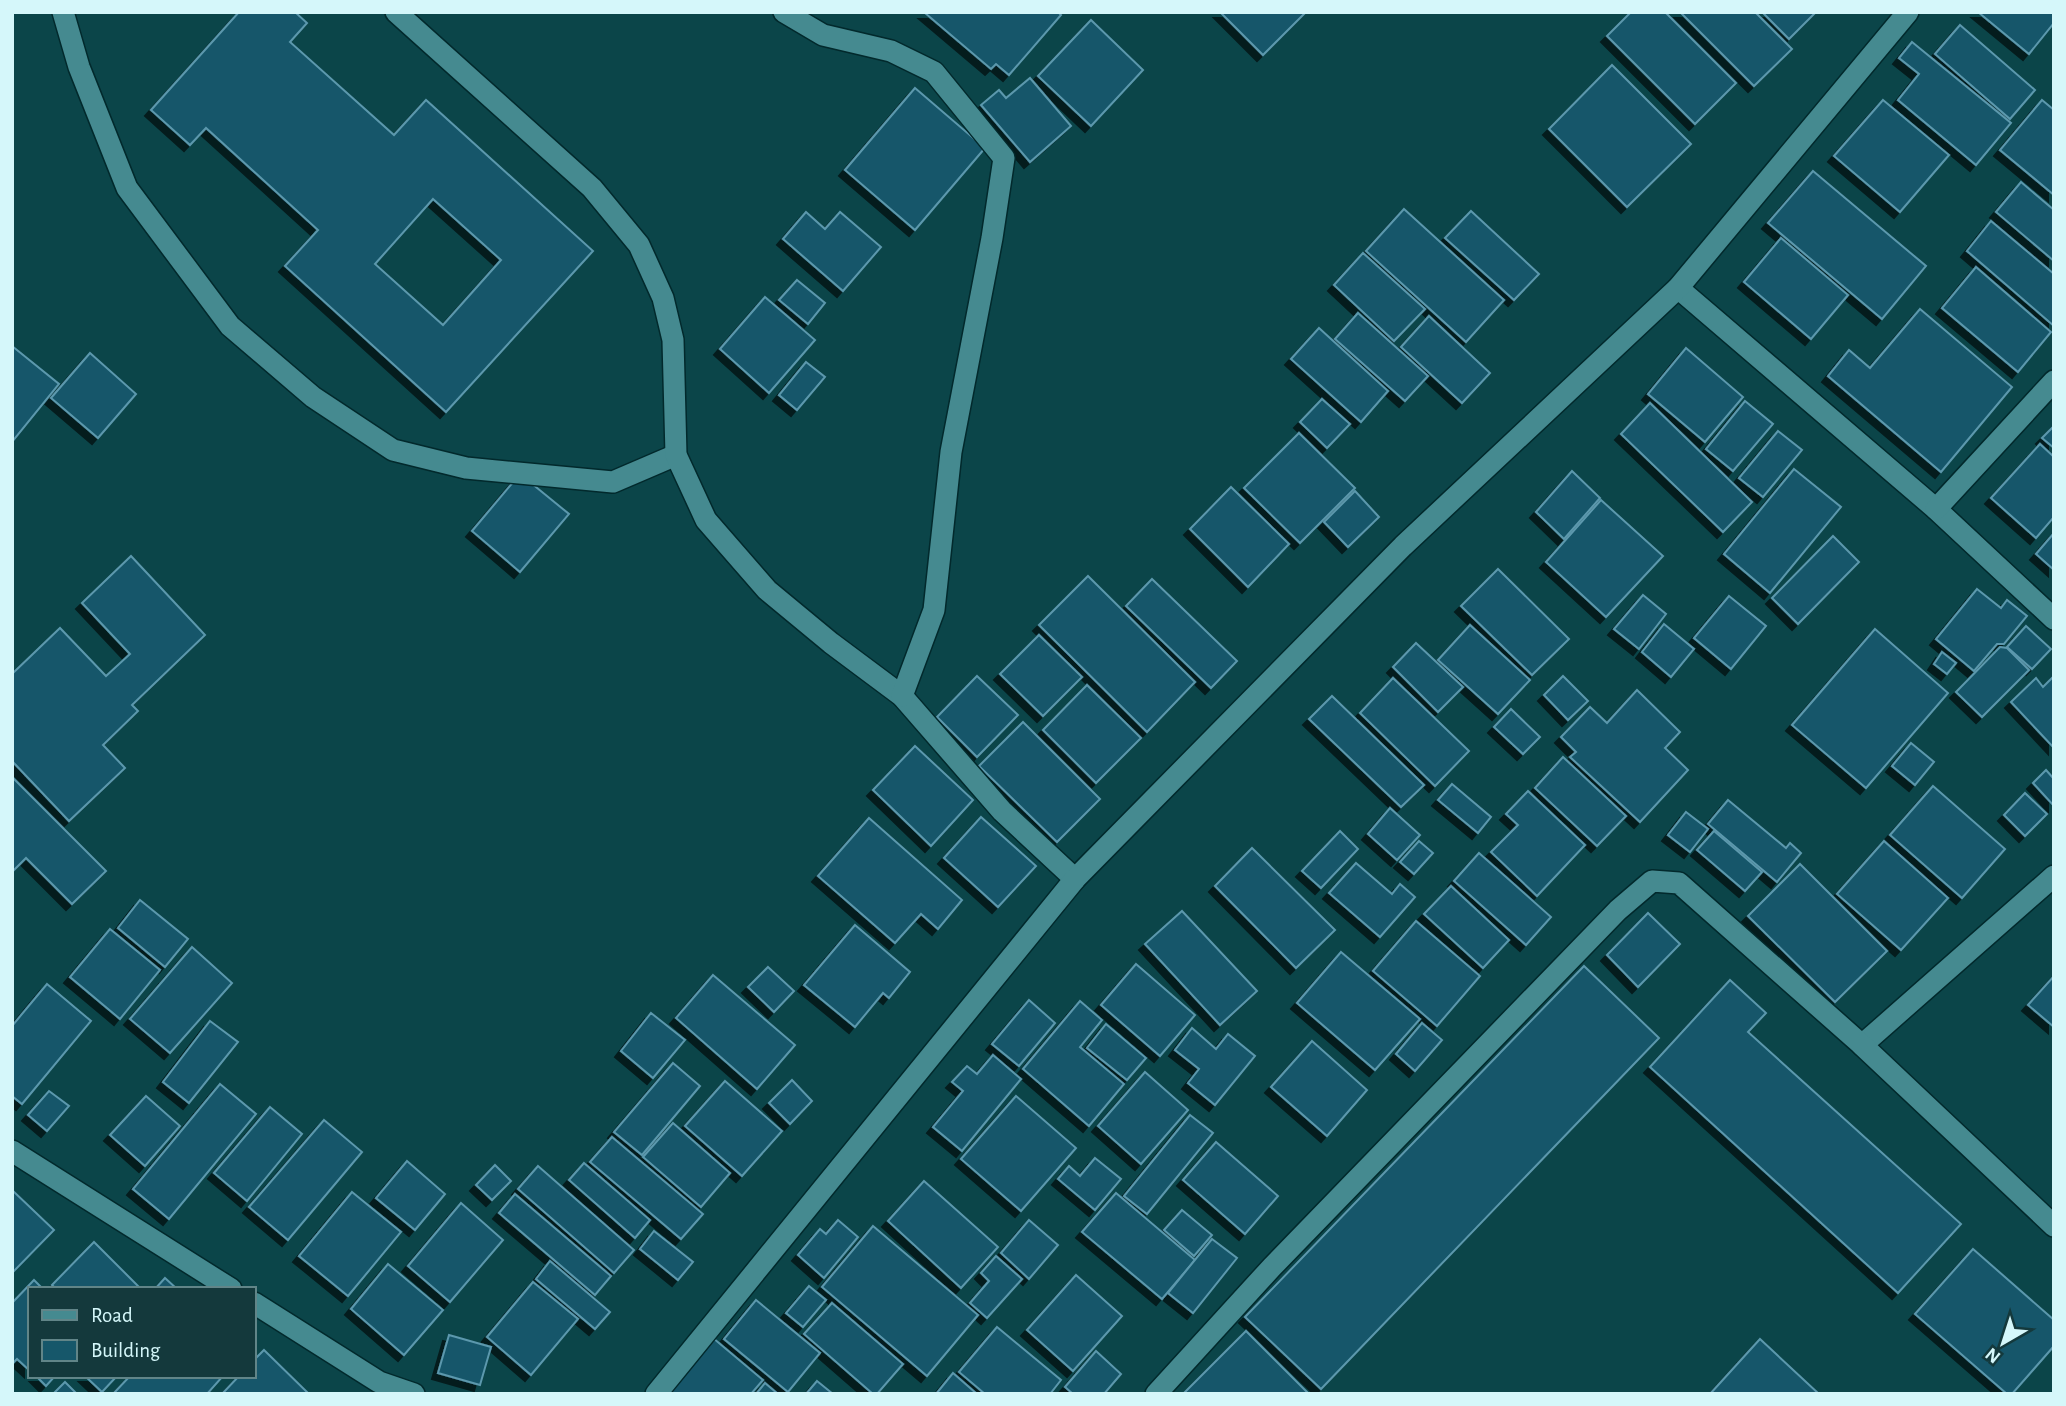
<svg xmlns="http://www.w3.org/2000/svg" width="2066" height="1406" viewBox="0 0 2066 1406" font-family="'Alegreya Sans',sans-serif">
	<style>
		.building { fill: #16576a; stroke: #5c98ad; stroke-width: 2; fill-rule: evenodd; filter: url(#shadow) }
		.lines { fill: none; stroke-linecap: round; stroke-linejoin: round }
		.minor-casing { stroke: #02292c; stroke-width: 24 }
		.minor { stroke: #458a90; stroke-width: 21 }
	</style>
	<defs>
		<filter id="shadow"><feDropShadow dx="-6" dy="6" stdDeviation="0" flood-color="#0009"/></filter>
	</defs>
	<rect width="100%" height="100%" fill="#0b4549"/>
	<!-- building -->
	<g class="building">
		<path d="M239 12H295L307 23 290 42 394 135 426 100 593 251 446 412 285 266 318 230 206 128 190 145 151 110ZM433 199 501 260 443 325 375 264Z"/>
		<path d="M1058 12 1061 15 1009 75 996 64 991 69 925 13Z"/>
		<path d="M1220 12H1306L1263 55Z"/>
		<path d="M1631 12H1665L1736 83 1695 124 1607 36Z"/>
		<path d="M1680 12H1755L1792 49 1754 86Z"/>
		<path d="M1762 12H1816L1789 39Z"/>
		<path d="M1978 12H2054V23L2029 54Z"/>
		<path d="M1091 20 1143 70 1091 126 1038 76Z"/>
		<path d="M1960 25 2035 90 2010 119 1935 54Z"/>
		<path d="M1912 42 2011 123 1976 165 1898 100 1919 74 1899 58Z"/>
		<path d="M1612 65 1691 144 1627 207 1549 129Z"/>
		<path d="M1030 78 1071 126 1030 162 981 105 999 90 1006 98Z"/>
		<path d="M915 88 985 148 915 230 845 170Z"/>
		<path d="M1883 100 1949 155 1900 212 1834 156Z"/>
		<path d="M2042 100 2054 110V195L2000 150Z"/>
		<path d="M1813 171 1926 266 1882 319 1768 223Z"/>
		<path d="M2021 182 2054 210V261L1996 212Z"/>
		<path d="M1404 209 1504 300 1466 342 1366 251Z"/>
		<path d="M1471 211 1539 274 1514 300 1445 238Z"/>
		<path d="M806 212 825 229 840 212 881 247 843 291 783 239Z"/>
		<path d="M1991 221 2054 274V326L1967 251Z"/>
		<path d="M1781 238 1848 295 1811 339 1744 282Z"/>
		<path d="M1363 253 1425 309 1394 341 1334 285Z"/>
		<path d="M1976 267 2051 332 2018 372 1942 308Z"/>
		<path d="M797 280 825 303 808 324 779 300Z"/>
		<path d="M765 297 815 340 769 393 720 349Z"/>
		<path d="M1920 309 2012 387 1941 472 1828 376 1849 350 1870 368Z"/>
		<path d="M1358 313 1428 376 1405 401 1335 339Z"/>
		<path d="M1429 316 1490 373 1462 403 1401 347Z"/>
		<path d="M1319 328 1388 391 1361 422 1291 359Z"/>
		<path d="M12 346 59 384 12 442Z"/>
		<path d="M1686 348 1743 397 1705 442 1648 394Z"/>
		<path d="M90 353 136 394 98 438 51 398Z"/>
		<path d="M806 362 825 377 797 410 779 395Z"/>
		<path d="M1322 399 1350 424 1327 448 1300 422Z"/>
		<path d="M1745 401 1773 424 1733 471 1706 449Z"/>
		<path d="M1650 403 1752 502 1723 532 1621 434Z"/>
		<path d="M2054 426V448L2042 438Z"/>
		<path d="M1778 431 1802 450 1763 497 1739 478Z"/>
		<path d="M1299 433 1355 488 1300 543 1244 488Z"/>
		<path d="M2040 444 2054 457V517L2036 538 1991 498Z"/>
		<path d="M1794 469 1841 507 1770 593 1724 554Z"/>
		<path d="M1572 471 1600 498 1564 539 1536 512Z"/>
		<path d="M520 474 569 514 520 572 472 531Z"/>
		<path d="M1231 487 1289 544 1248 587 1190 529Z"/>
		<path d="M1355 491 1379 517 1348 547 1324 522Z"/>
		<path d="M1601 500 1663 556 1606 617 1546 562Z"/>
		<path d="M2054 533V570L2036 554Z"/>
		<path d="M1833 536 1859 562 1798 624 1772 598Z"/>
		<path d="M131 556 205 635 132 705 138 711 103 745 125 768 69 821 12 761V674L60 628 106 676 130 654 82 603Z"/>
		<path d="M1498 569 1569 639 1532 675 1461 606Z"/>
		<path d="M1088 576 1195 682 1147 732 1039 625Z"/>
		<path d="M1152 579 1237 661 1211 688 1126 606Z"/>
		<path d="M1977 589 2001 608 2007 600 2027 616 2004 644H1997L1974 671 1936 639Z"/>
		<path d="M1643 595 1666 614 1639 649 1614 629Z"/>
		<path d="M1729 596 1766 626 1731 669 1694 638Z"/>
		<path d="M1664 624 1694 649 1671 677 1642 652Z"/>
		<path d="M1470 625 1530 680 1498 714 1438 660Z"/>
		<path d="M2026 626 2051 649 2032 669 2007 647Z"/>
		<path d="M1875 629 1948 693 1866 788 1792 725Z"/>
		<path d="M1039 635 1082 677 1043 716 1000 674Z"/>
		<path d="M1416 643 1463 687 1438 712 1393 667Z"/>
		<path d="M2000 647 2007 648 2029 670 1982 717 1956 692Z"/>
		<path d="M1942 652 1956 663 1947 674 1934 664Z"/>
		<path d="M977 676 1018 715 977 757 937 717Z"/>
		<path d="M1563 676 1588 701 1568 720 1544 695Z"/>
		<path d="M2054 676V748L2011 702 2036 678 2043 687Z"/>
		<path d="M1393 678 1469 751 1435 786 1360 713Z"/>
		<path d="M1087 685 1141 738 1096 783 1043 730Z"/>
		<path d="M1637 690 1680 732 1665 748 1688 770 1640 822 1570 757 1576 752 1561 737 1590 707 1607 723Z"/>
		<path d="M1332 696 1424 785 1401 807 1309 719Z"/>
		<path d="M1511 709 1540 737 1523 754 1494 727Z"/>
		<path d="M1023 722 1100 799 1057 842 979 766Z"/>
		<path d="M1911 743 1934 762 1915 785 1892 766Z"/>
		<path d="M915 746 973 800 931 846 873 790Z"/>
		<path d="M1563 757 1626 816 1597 846 1535 788Z"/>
		<path d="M2046 770 2054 779V806L2033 783Z"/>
		<path d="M12 777 106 871 72 904 26 858 12 872Z"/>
		<path d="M1452 784 1491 817 1478 833 1438 800Z"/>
		<path d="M1933 786 2005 849 1962 898 1890 835Z"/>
		<path d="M1528 791 1585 845 1537 896 1491 852 1518 825 1506 814Z"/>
		<path d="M2025 793 2047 814 2025 836 2004 815Z"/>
		<path d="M1728 800 1786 848 1790 843 1801 853 1777 882 1708 824Z"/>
		<path d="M1390 808 1420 835 1397 860 1368 834Z"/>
		<path d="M1686 812 1708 829 1690 852 1668 835Z"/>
		<path d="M981 817 1036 866 998 907 944 858Z"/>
		<path d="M869 818 962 900 938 929 921 914 895 943 818 876Z"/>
		<path d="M1340 831 1358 849 1321 888 1302 871Z"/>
		<path d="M1714 831 1762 872 1745 891 1697 850Z"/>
		<path d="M1419 841 1433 853 1414 874 1400 862Z"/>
		<path d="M1884 841 1948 898 1901 950 1837 894Z"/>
		<path d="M1252 848 1335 930 1296 968 1215 886Z"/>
		<path d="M1479 853 1551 917 1526 945 1454 881Z"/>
		<path d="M1356 863 1392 894 1400 884 1415 897 1380 937 1329 893Z"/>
		<path d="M1800 864 1887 951 1835 1002 1748 916Z"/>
		<path d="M1451 886 1509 940 1483 968 1424 914Z"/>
		<path d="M140 900 188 939 165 967 118 928Z"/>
		<path d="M1182 911 1257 991 1220 1025 1145 944Z"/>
		<path d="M1648 913 1680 944 1638 987 1607 955Z"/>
		<path d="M1416 921 1480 976 1437 1026 1373 971Z"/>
		<path d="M855 925 910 972 889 998 883 993 855 1027 804 985Z"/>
		<path d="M110 929 160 970 120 1019 70 977Z"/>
		<path d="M192 947 232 983 170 1053 130 1019Z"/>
		<path d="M1341 952 1420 1019 1375 1070 1297 1003Z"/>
		<path d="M1136 964 1195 1015 1160 1056 1101 1005Z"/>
		<path d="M1584 966 1659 1038 1321 1389 1245 1317Z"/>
		<path d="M768 967 794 991 774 1012 748 987Z"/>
		<path d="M713 975 795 1045 757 1089 676 1018Z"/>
		<path d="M2054 976V1027L2028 1005Z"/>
		<path d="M1730 980 1766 1013 1748 1032 1961 1224 1898 1293 1650 1067Z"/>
		<path d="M47 984 91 1021 22 1104 12 1096V1026Z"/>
		<path d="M1029 1000 1055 1023 1019 1066 992 1044Z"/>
		<path d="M1080 1001 1102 1020 1080 1047 1124 1084 1089 1126 1023 1069Z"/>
		<path d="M651 1013 685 1040 653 1078 621 1051Z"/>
		<path d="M210 1021 238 1042 189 1103 163 1082Z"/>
		<path d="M1422 1023 1442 1040 1415 1071 1396 1054Z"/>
		<path d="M1106 1024 1146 1058 1127 1080 1087 1048Z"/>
		<path d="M1192 1028 1216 1049 1228 1034 1255 1056 1215 1105 1188 1083 1199 1069 1175 1050Z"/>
		<path d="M1312 1041 1367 1090 1327 1136 1271 1087Z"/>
		<path d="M993 1055 1021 1079 962 1151 933 1127 963 1091 952 1082 967 1066 977 1074Z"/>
		<path d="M673 1063 700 1086 642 1155 614 1132Z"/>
		<path d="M1145 1072 1188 1110 1141 1164 1098 1126Z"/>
		<path d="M792 1080 812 1101 790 1124 769 1103Z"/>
		<path d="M725 1081 782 1131 742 1176 685 1126Z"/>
		<path d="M220 1084 256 1114 169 1219 133 1189Z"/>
		<path d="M49 1091 69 1106 47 1131 28 1115Z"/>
		<path d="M146 1096 180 1126 145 1166 110 1135Z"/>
		<path d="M1016 1096 1076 1148 1021 1211 961 1159Z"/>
		<path d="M270 1107 302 1134 247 1201 214 1173Z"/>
		<path d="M1190 1115 1213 1133 1147 1214 1124 1196Z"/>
		<path d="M324 1120 362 1152 288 1240 249 1207Z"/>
		<path d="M673 1123 730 1173 701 1207 643 1157Z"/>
		<path d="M612 1137 703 1214 681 1239 590 1162Z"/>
		<path d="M1216 1142 1278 1196 1245 1234 1183 1180Z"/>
		<path d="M1095 1158 1121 1179 1095 1210 1058 1179 1069 1166 1080 1176Z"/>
		<path d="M407 1161 445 1194 415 1230 376 1198Z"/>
		<path d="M584 1163 650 1220 635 1238 569 1180Z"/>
		<path d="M495 1165 511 1181 492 1200 476 1185Z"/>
		<path d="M538 1166 634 1250 614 1273 518 1189Z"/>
		<path d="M924 1181 998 1247 961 1288 888 1221Z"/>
		<path d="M12 1190 54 1230 12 1273Z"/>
		<path d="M352 1192 401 1232 348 1296 299 1256Z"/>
		<path d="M1116 1193 1195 1260 1162 1299 1082 1232Z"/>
		<path d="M515 1194 611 1276 595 1295 499 1213Z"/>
		<path d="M461 1203 503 1240 450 1302 408 1266Z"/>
		<path d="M1182 1210 1212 1235 1194 1256 1164 1230Z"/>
		<path d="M838 1220 858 1237 824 1278 798 1255 820 1229 826 1234Z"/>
		<path d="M1029 1220 1058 1245 1029 1279 1001 1253Z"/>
		<path d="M873 1226 978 1315 927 1376 822 1287Z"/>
		<path d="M654 1231 693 1262 678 1280 640 1249Z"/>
		<path d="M1212 1239 1237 1258 1193 1313 1168 1293Z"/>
		<path d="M94 1242 141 1289H56L52 1285Z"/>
		<path d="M1973 1249 2054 1320V1346L2012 1394H2007L1915 1314Z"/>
		<path d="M996 1256 1022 1279 987 1318 970 1303 989 1281 981 1273Z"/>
		<path d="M550 1261 610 1312 595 1329 536 1279Z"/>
		<path d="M388 1264 443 1310 404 1355 351 1309Z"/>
		<path d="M1076 1275 1122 1316 1073 1371 1027 1330Z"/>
		<path d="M165 1278 177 1289H155Z"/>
		<path d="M34 1280 43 1289H30V1371L17 1359 12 1364V1303Z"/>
		<path d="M533 1282 578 1319 531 1375 487 1337Z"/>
		<path d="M809 1286 826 1300 803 1327 786 1313Z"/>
		<path d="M756 1300 820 1353 788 1392 724 1339Z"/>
		<path d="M832 1303 903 1364 877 1394H873L804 1334Z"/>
		<path d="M997 1327 1061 1380 1050 1394H985L959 1372Z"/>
		<path d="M1246 1331 1307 1392 1306 1394H1183Z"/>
		<path d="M449 1335 491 1347 480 1385 438 1373Z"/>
		<path d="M713 1338 763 1380 751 1394H670Z"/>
		<path d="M1760 1339 1819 1394H1710Z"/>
		<path d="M264 1350 309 1394H222L239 1376H254V1360Z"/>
		<path d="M1096 1351 1121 1374 1104 1394H1073L1065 1387Z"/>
		<path d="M953 1373 977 1394H936Z"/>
		<path d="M36 1376H55L46 1386Z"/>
		<path d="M85 1376H117L102 1392Z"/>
		<path d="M130 1376H223L207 1394H113Z"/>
		<path d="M817 1381 833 1394H806Z"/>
		<path d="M65 1382 77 1394H53Z"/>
		<path d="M765 1383 778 1394H756Z"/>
	</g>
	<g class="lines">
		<!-- minor casing -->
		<g class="minor-casing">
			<g id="minor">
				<path d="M63 12 79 67 127 188 230 326 313 397 393 450 466 468 613 482 676 455"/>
				<path d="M396 12 592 188 639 245 663 298 673 340 676 455 706 520 767 590 831 643 902 696 1002 811 1075 879"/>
				<path d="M784 12 823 35 891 51 934 72 1004 158 992 238 951 452 934 610 902 696"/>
				<path d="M1678 288 1936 509 2054 619"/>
				<path d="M1936 509 2054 381"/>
				<path d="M1862 1045 2054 876"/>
				<path d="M12 1151 231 1289"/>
				<path d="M254 1303 379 1382 414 1394"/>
				<path d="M656 1394 1075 879 1403 546 1678 288 1908 12"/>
				<path d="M1156 1394 1272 1267 1618 910 1652 881 1679 883 1862 1045 2054 1226"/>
			</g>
		</g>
		<!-- minor -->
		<use href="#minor" class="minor"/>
	</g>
	<!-- border -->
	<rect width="2066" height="1406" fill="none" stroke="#d5f7fa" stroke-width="28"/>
	<!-- legend -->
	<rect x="28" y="1287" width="228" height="91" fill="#14393c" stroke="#618588" stroke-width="2"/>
	<rect x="42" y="1310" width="35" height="10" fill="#458a90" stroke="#618588" stroke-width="2"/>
	<text x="91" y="1322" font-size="21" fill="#d5f7fa">Road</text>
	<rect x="42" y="1340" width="35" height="21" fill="#16576a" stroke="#618588" stroke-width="2"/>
	<text x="91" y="1357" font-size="21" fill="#d5f7fa">Building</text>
	<!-- north arrow -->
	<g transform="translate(2003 1343) rotate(219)" stroke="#14393c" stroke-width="5" paint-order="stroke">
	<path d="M0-5L12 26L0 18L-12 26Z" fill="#d5f7fa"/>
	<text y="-10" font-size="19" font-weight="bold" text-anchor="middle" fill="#d5f7fa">N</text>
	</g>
</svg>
